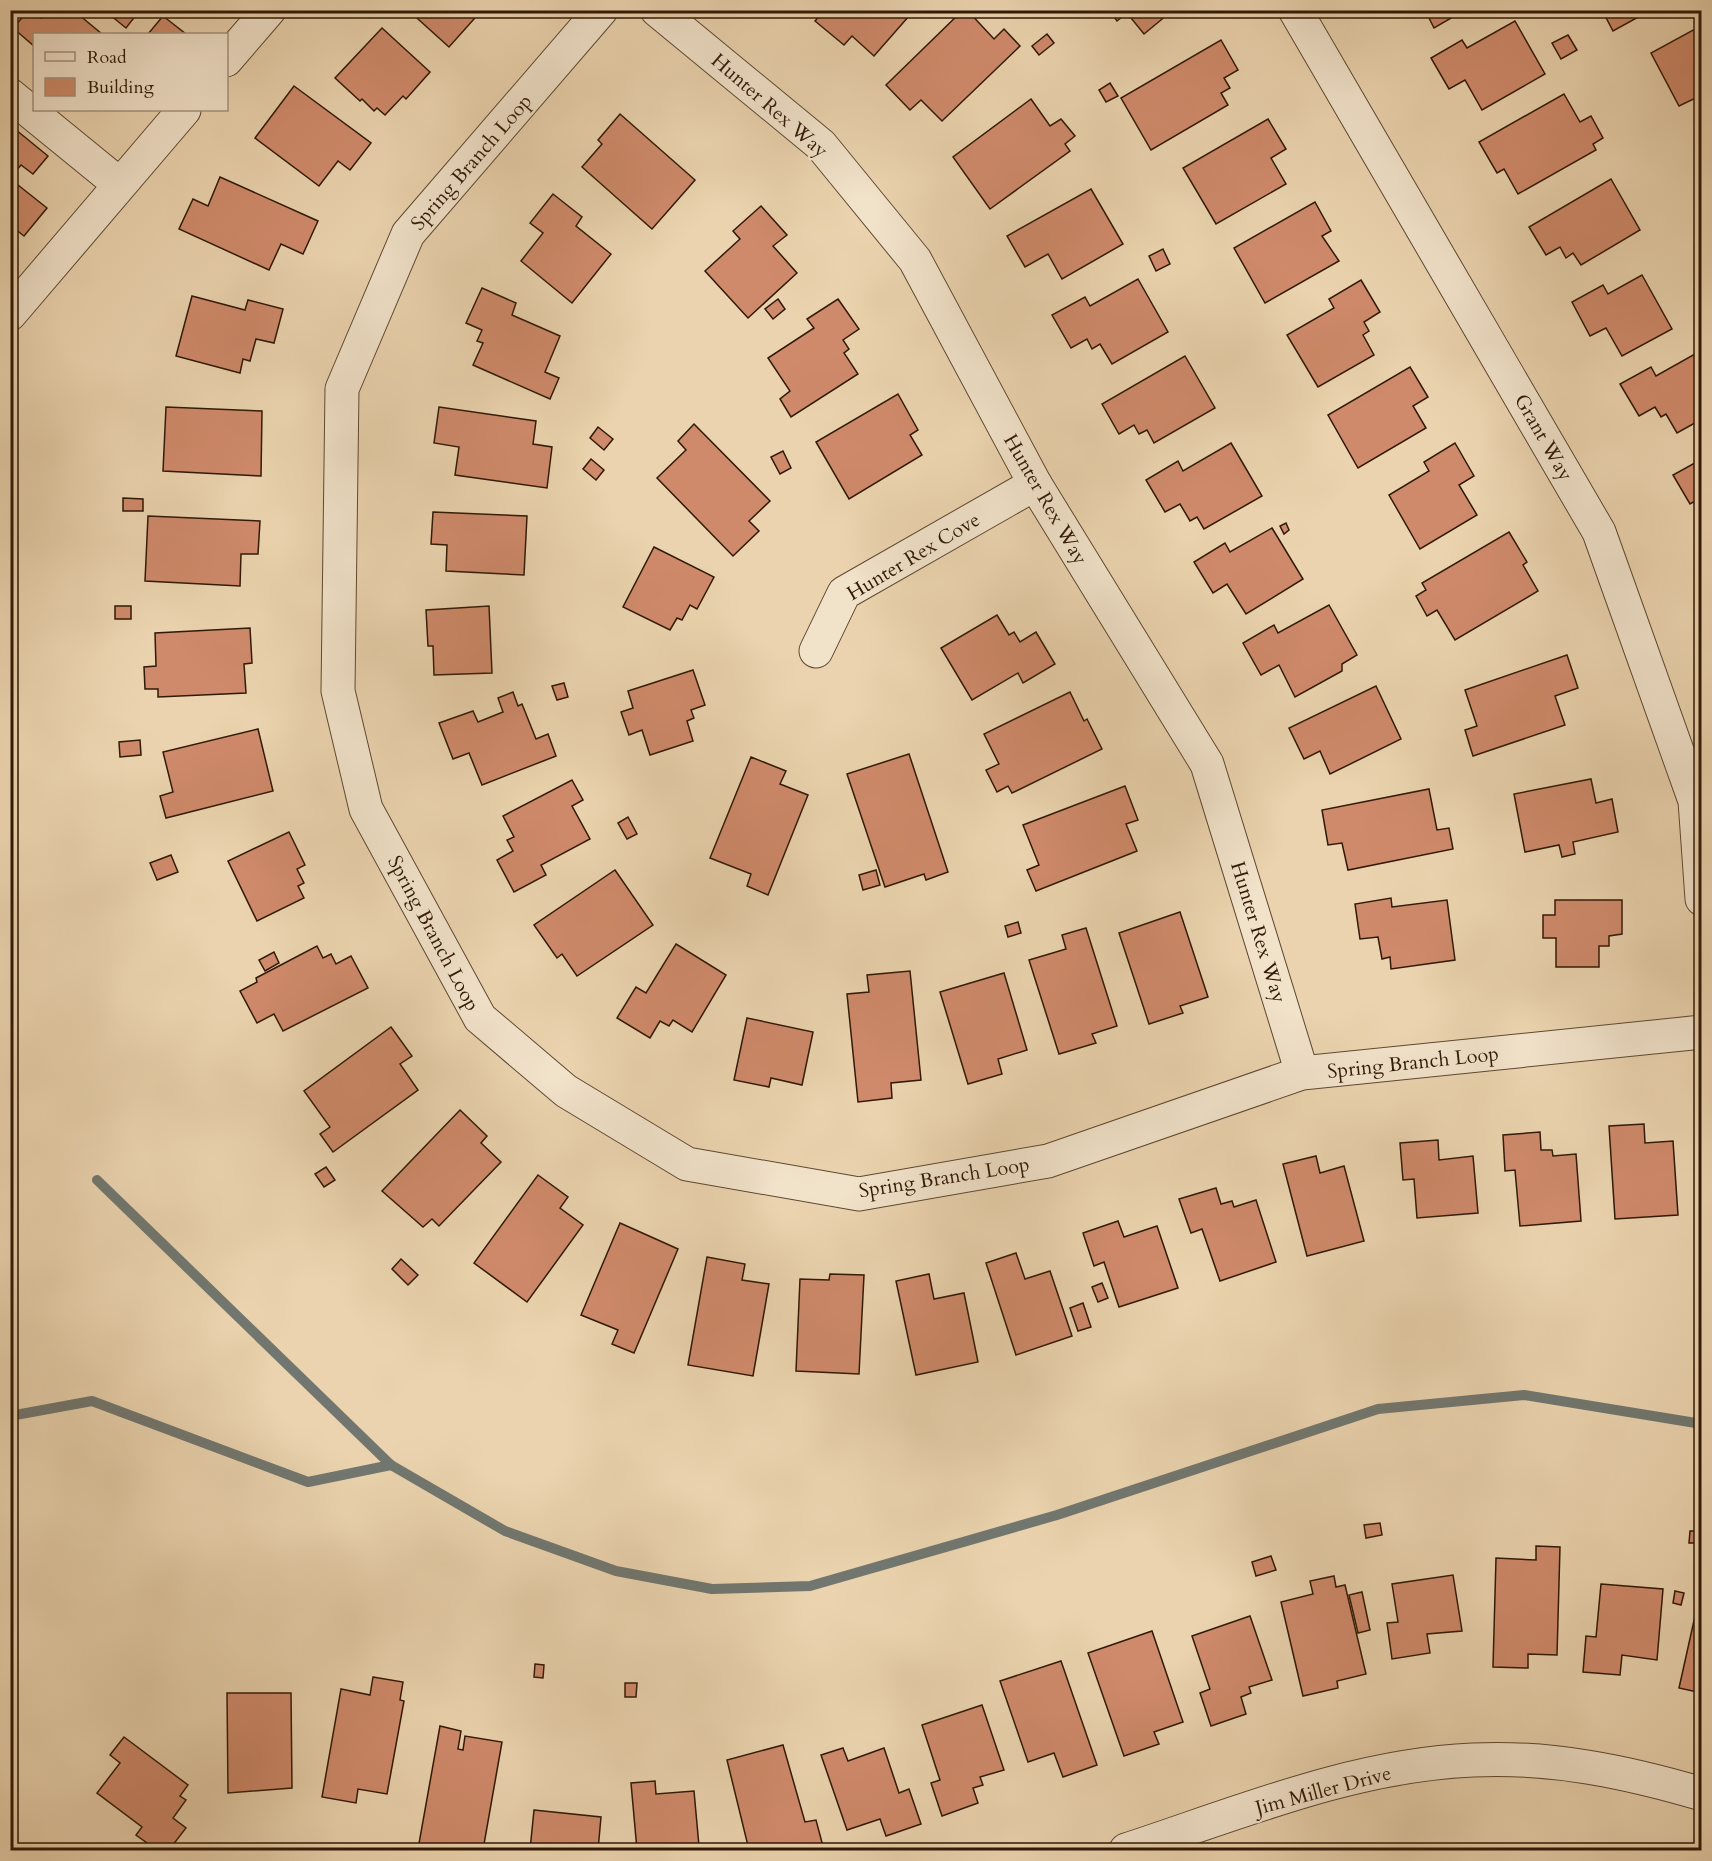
<svg xmlns="http://www.w3.org/2000/svg" width="1712" height="1861" viewBox="0 0 1712 1861" font-family="Cardo,serif">
	<style>
		.lines { fill: none; stroke-linecap: round; stroke-linejoin: round }
		.stream { stroke: #717770; stroke-width: 10 }
		.building { fill: #cf8a6b; stroke: #301906; stroke-width: 1.5 }
		.minor-casing { stroke: #5e4830; stroke-width: 35 }
		.minor { stroke: #f1e2ca; stroke-width: 33 }
		.labels { text-anchor: middle; stroke-width: 4.5; stroke-linejoin: round; paint-order: stroke }
		.street-label { font-size: 20px; fill: #301906; stroke: #f1e2ca }
	</style>
	<rect width="100%" height="100%" fill="#ead3ae"/>
	<filter id="stains"><feTurbulence type="fractalNoise" baseFrequency=".00333" numOctaves="4"/><feColorMatrix values="0 0 0 0 .2 0 0 0 0 .09 0 0 0 0 .02 0 0 0 .5 -.17"/></filter>
	<radialGradient id="worn" r=".72"><stop offset=".6" stop-color="#630" stop-opacity="0"/><stop offset="1" stop-color="#630" stop-opacity=".3"/></radialGradient>
	<g class="lines">
		<!-- stream -->
		<g class="stream">
			<path d="M97 1180 391 1465 505 1531 616 1571 712 1589 810 1586 1057 1515 1378 1409 1524 1395 1702 1424"/>
			<path d="M10 1416 92 1401 308 1482 391 1465"/>
		</g>
	</g>
	<!-- building -->
	<g class="building">
		<path d="M29 10 41 18 46 13 44 10H73L102 34H34V46L13 28Z"/>
		<path d="M104 10H140L126 28Z"/>
		<path d="M408 10H482L449 47Z"/>
		<path d="M825 10H903L909 16 874 56 852 36 844 45 815 21Z"/>
		<path d="M963 10H967L994 39 1004 29 1020 46 942 121 921 100 910 110 886 85Z"/>
		<path d="M1109 10H1173L1144 34 1127 13 1117 21Z"/>
		<path d="M1425 10H1465L1434 28Z"/>
		<path d="M1602 10H1651L1613 31Z"/>
		<path d="M1702 12V95L1679 106 1651 53 1699 27 1694 16Z"/>
		<path d="M163 16 186 34H148Z"/>
		<path d="M1515 21 1545 74 1482 110 1465 80 1449 89 1431 58 1462 40 1467 48Z"/>
		<path d="M382 28 430 72 406 99 403 96 385 115 377 108 374 111 362 99 360 101 335 78Z"/>
		<path d="M1047 34 1054 43 1039 55 1032 46Z"/>
		<path d="M1568 35 1577 50 1561 59 1552 43Z"/>
		<path d="M1221 40 1238 70 1224 78 1230 88 1221 93 1228 105 1151 150 1121 98Z"/>
		<path d="M1110 83 1118 96 1106 102 1099 90Z"/>
		<path d="M294 86 371 143 350 170 338 161 319 186 255 138Z"/>
		<path d="M1564 94 1580 122 1591 116 1603 138 1593 144 1596 150 1518 194 1504 169 1497 173 1479 142Z"/>
		<path d="M1031 99 1050 126 1061 119 1075 136 1065 144 1070 151 990 209 953 157Z"/>
		<path d="M620 114 695 180 652 229 582 167 602 144 598 140Z"/>
		<path d="M1268 119 1286 149 1271 158 1286 184 1216 224 1183 168Z"/>
		<path d="M10 125 48 156 33 174 21 165 10 178Z"/>
		<path d="M220 177 318 221 303 254 281 244 269 270 179 229 193 199 208 206Z"/>
		<path d="M1611 179 1640 230 1581 265 1573 253 1566 258 1560 247 1546 255 1529 227Z"/>
		<path d="M18 185 47 208 24 236 10 225V195Z"/>
		<path d="M1091 189 1123 244 1062 279 1048 254 1025 267 1007 236Z"/>
		<path d="M553 194 582 217 576 226 611 254 572 303 521 261 543 233 530 223Z"/>
		<path d="M1315 202 1331 231 1322 236 1339 261 1265 303 1234 248Z"/>
		<path d="M761 206 787 235 773 246 797 273 748 318 705 271 740 239 733 231Z"/>
		<path d="M1163 249 1170 264 1156 271 1149 256Z"/>
		<path d="M1642 275 1672 329 1622 356 1606 328 1590 336 1572 302 1603 285 1608 294Z"/>
		<path d="M1138 279 1168 332 1112 364 1100 344 1092 349 1087 339 1071 348 1052 315 1085 297 1090 306Z"/>
		<path d="M1361 280 1380 312 1364 322 1369 331 1363 335 1374 355 1318 387 1287 335 1334 308 1329 299Z"/>
		<path d="M482 288 516 303 512 315 560 336 545 372 559 378 550 399 473 365 483 343 477 341 482 330 466 323Z"/>
		<path d="M192 296 245 310 248 300 283 309 274 343 256 339 250 361 243 359 240 373 176 356Z"/>
		<path d="M778 299 785 309 773 319 765 309Z"/>
		<path d="M838 299 859 329 843 340 849 349 844 353 858 374 791 417 780 399 790 391 768 358 814 328 807 319Z"/>
		<path d="M1702 350V419L1677 433 1666 414 1661 417 1655 407 1639 416 1620 384 1651 367 1656 376Z"/>
		<path d="M1185 356 1215 408 1154 443 1147 430 1139 434 1134 425 1119 434 1102 404Z"/>
		<path d="M1410 367 1428 397 1413 406 1426 428 1358 468 1328 415Z"/>
		<path d="M898 394 918 430 910 435 922 455 849 499 816 442Z"/>
		<path d="M166 407 262 411 261 476 163 471Z"/>
		<path d="M439 407 536 421 533 444 552 447 547 488 455 475 459 447 434 443Z"/>
		<path d="M694 424 770 501 749 521 759 531 733 556 657 478 686 450 678 441Z"/>
		<path d="M598 427 613 439 604 450 590 438Z"/>
		<path d="M1231 443 1262 496 1204 529 1197 517 1190 521 1180 504 1165 512 1146 480 1178 461 1183 471Z"/>
		<path d="M1455 443 1474 476 1459 485 1477 515 1420 549 1389 495 1429 471 1424 462Z"/>
		<path d="M783 451 791 468 780 474 771 457Z"/>
		<path d="M591 459 604 470 596 480 583 469Z"/>
		<path d="M1702 459V497L1690 504 1673 475Z"/>
		<path d="M123 498 143 499V511H123Z"/>
		<path d="M433 512 527 516 524 575 446 571 447 545 431 544Z"/>
		<path d="M148 516 260 521 258 554H241L240 586 145 581Z"/>
		<path d="M1286 523 1289 530 1284 534 1280 526Z"/>
		<path d="M1272 528 1303 579 1246 614 1227 584 1213 593 1194 562 1225 543 1230 552Z"/>
		<path d="M1509 532 1527 562 1523 565 1538 591 1455 640 1437 610 1427 616 1416 596 1426 590 1422 583Z"/>
		<path d="M654 547 714 577 697 609 690 605 682 620 677 618 670 630 623 607Z"/>
		<path d="M1329 605 1357 655 1342 664V671L1295 697 1279 665 1261 675 1243 643 1274 625 1278 633Z"/>
		<rect x="115" y="606" width="16" height="13"/>
		<path d="M489 606 492 673 434 675 433 646H428L426 610Z"/>
		<path d="M997 615 1009 635 1014 632 1020 642 1036 632 1055 664 1023 683 1018 673 972 700 941 648Z"/>
		<path d="M250 628 252 663 244 664 246 693 158 697V689H145L144 667 156 666 155 633Z"/>
		<path d="M1567 655 1578 688 1555 696 1565 725 1473 756 1465 730 1477 726 1465 690Z"/>
		<path d="M693 670 705 705 691 710 694 718 687 721 693 741 650 755 642 730 629 735 621 712 633 708 628 691Z"/>
		<path d="M564 683 568 697 557 700 552 686Z"/>
		<path d="M1376 686 1401 739 1330 774 1320 751 1304 759 1289 728Z"/>
		<path d="M513 692 518 706 522 704 536 739 548 734 556 756 482 785 469 753 453 759 439 723 473 711 478 722 503 712 498 698Z"/>
		<path d="M1070 692 1084 721 1087 719 1102 749 1012 793 1008 786 997 792 986 770 999 764 984 734Z"/>
		<path d="M258 729 273 791 166 818 160 796 173 792 163 752Z"/>
		<path d="M140 740 141 755 120 757 119 742Z"/>
		<path d="M909 754 948 872 926 880 924 874 885 887 847 774Z"/>
		<path d="M751 757 786 771 780 784 808 795 768 895 747 886 751 874 710 858Z"/>
		<path d="M1591 779 1596 803 1612 799 1618 832 1573 842 1575 854 1562 857 1559 845 1525 852 1514 794Z"/>
		<path d="M572 780 583 800 572 806 590 839 541 865 546 875 514 892 497 860 513 851 507 840 514 837 503 816Z"/>
		<path d="M1125 786 1138 820 1126 824 1137 851 1036 891 1027 870 1039 865 1023 825Z"/>
		<path d="M1429 789 1437 830 1449 828 1453 849 1348 870 1342 843 1328 845 1322 810Z"/>
		<path d="M628 817 637 834 627 839 618 823Z"/>
		<path d="M289 832 305 865 297 869 304 883 298 886 304 898 257 921 228 861Z"/>
		<path d="M171 855 178 872 157 880 150 863Z"/>
		<path d="M615 870 653 925 577 976 562 954 557 958 534 925Z"/>
		<path d="M876 870 880 885 863 890 859 875Z"/>
		<path d="M1391 898 1392 907 1447 900 1455 960 1391 969 1390 957 1382 959 1378 937 1360 939 1355 904Z"/>
		<path d="M1555 900H1622V934L1609 936V946H1599V967H1556V938H1543V915H1555Z"/>
		<path d="M1180 912 1208 997 1180 1006 1183 1013 1149 1024 1119 933Z"/>
		<path d="M1018 922 1021 933 1008 937 1005 926Z"/>
		<path d="M1086 928 1117 1026 1092 1034 1096 1043 1059 1054 1029 960 1066 949 1062 935Z"/>
		<path d="M676 944 726 975 692 1032 673 1020 669 1026 660 1021 650 1038 617 1018 636 987 646 993Z"/>
		<path d="M317 946 323 958 331 954 336 964 351 956 368 988 283 1031 274 1014 257 1023 240 991 257 982 256 978Z"/>
		<path d="M274 952 279 963 265 971 259 960Z"/>
		<path d="M910 971 921 1080 891 1083 892 1098 858 1102 847 994 869 992 867 975Z"/>
		<path d="M1004 973 1027 1050 998 1059 1002 1074 968 1084 940 992Z"/>
		<path d="M747 1018 813 1032 802 1085 771 1078 769 1087 734 1080Z"/>
		<path d="M391 1027 412 1056 400 1064 418 1090 333 1152 320 1134 330 1127 304 1091Z"/>
		<path d="M460 1110 487 1136 481 1143 501 1162 439 1226 432 1219 423 1227 382 1191Z"/>
		<path d="M1644 1124 1645 1143 1673 1141 1678 1215 1615 1219 1609 1126Z"/>
		<path d="M1540 1132 1541 1150H1552L1553 1156 1576 1154 1581 1221 1520 1226 1515 1170 1505 1171 1503 1135Z"/>
		<path d="M1438 1140 1439 1160 1473 1156 1478 1213 1417 1218 1414 1179 1403 1180 1400 1143Z"/>
		<path d="M1316 1156 1320 1173 1344 1166 1364 1241 1307 1256 1283 1164Z"/>
		<path d="M326 1167 335 1180 324 1187 315 1174Z"/>
		<path d="M538 1175 568 1197 560 1208 583 1225 527 1302 474 1263Z"/>
		<path d="M1216 1188 1221 1204 1232 1201 1234 1207 1256 1200 1276 1262 1220 1281 1202 1229 1191 1233 1179 1199Z"/>
		<path d="M1118 1221 1124 1237 1157 1226 1178 1288 1119 1307 1104 1262 1094 1266 1083 1233Z"/>
		<path d="M620 1223 678 1249 634 1353 612 1344 618 1330 581 1315Z"/>
		<path d="M1016 1253 1025 1279 1050 1271 1072 1336 1016 1355 986 1263Z"/>
		<path d="M707 1257 745 1264 742 1280 769 1284 753 1376 688 1365Z"/>
		<path d="M401 1259 418 1275 408 1285 392 1269Z"/>
		<path d="M830 1274 864 1275 859 1374 796 1371 800 1279 829 1280Z"/>
		<path d="M929 1274 934 1299 964 1293 978 1362 916 1375 896 1281Z"/>
		<path d="M1102 1283 1108 1298 1098 1302 1092 1287Z"/>
		<path d="M1083 1303 1091 1327 1078 1331 1070 1308Z"/>
		<path d="M1380 1523 1382 1535 1366 1538 1364 1525Z"/>
		<path d="M1690 1531H1698L1697 1543H1689Z"/>
		<path d="M1536 1546 1560 1547 1557 1655 1528 1654V1668L1493 1667 1496 1558 1536 1560Z"/>
		<path d="M1271 1556 1276 1570 1256 1576 1252 1562Z"/>
		<path d="M1453 1575 1462 1631 1427 1634 1430 1653 1392 1659 1387 1623 1398 1622 1392 1584Z"/>
		<path d="M1334 1576 1336 1587 1345 1585 1366 1674 1337 1681 1338 1688 1303 1696 1281 1602 1313 1594 1310 1581Z"/>
		<path d="M1601 1584 1663 1589 1657 1660 1622 1655 1620 1675 1583 1672 1586 1636 1596 1637Z"/>
		<path d="M1675 1591 1684 1593 1681 1605 1673 1603Z"/>
		<path d="M1362 1592 1370 1630 1358 1633 1349 1595Z"/>
		<path d="M1699 1598H1702V1693L1679 1688Z"/>
		<path d="M1250 1616 1272 1680 1249 1687 1251 1693 1241 1697 1246 1714 1211 1726 1200 1693 1210 1689 1192 1636Z"/>
		<path d="M1152 1631 1183 1722 1154 1732 1159 1744 1124 1756 1088 1653Z"/>
		<path d="M1061 1661 1097 1765 1063 1777 1054 1753 1028 1762 1000 1681Z"/>
		<path d="M535 1664 544 1665 543 1678 534 1677Z"/>
		<path d="M373 1677 403 1682 400 1700 404 1701 387 1794 358 1789 356 1803 322 1797 341 1689 370 1695Z"/>
		<path d="M625 1683H637L636 1697H625Z"/>
		<path d="M227 1693H291L292 1788 228 1793Z"/>
		<path d="M982 1705 1004 1770 980 1777 983 1785 973 1788 978 1803 942 1816 931 1783 940 1780 922 1725Z"/>
		<path d="M440 1726 461 1731 458 1749 463 1750 465 1736 502 1742 483 1850 418 1849Z"/>
		<path d="M124 1737 188 1785 180 1796 186 1800 173 1818 186 1828 169 1850H157L136 1835 142 1827 97 1793 120 1763 110 1755Z"/>
		<path d="M783 1745 805 1822 816 1820 824 1850H786L785 1847 749 1850 727 1760Z"/>
		<path d="M843 1748 848 1761 884 1748 899 1793 909 1789 921 1824 886 1836 880 1819 847 1830 821 1755Z"/>
		<path d="M655 1781 656 1794 694 1791 699 1846H710V1850H637L631 1783Z"/>
		<path d="M534 1810 601 1817 598 1850H530Z"/>
	</g>
	<g class="lines">
		<!-- minor casing -->
		<g class="minor-casing">
			<g id="minor">
				<path d="M601 10 408 234 342 389 338 691 366 809 480 1018 566 1091 687 1164 859 1194 1048 1161 1302 1073 1702 1032"/>
				<path d="M657 10 821 145 915 260 1035 484 1207 764 1302 1073"/>
				<path d="M1295 10 1599 532 1695 801 1702 899"/>
				<path d="M226 60 269 10"/>
				<path d="M10 95 119 184"/>
				<path d="M10 314 184 110"/>
				<path d="M816 651 844 593 1035 484"/>
				<path d="M1126 1850C1239 1813 1353 1765 1473 1760 1551 1756 1627 1772 1702 1794"/>
			</g>
		</g>
		<!-- minor -->
		<use href="#minor" class="minor"/>
	</g>
	<g class="labels">
		<!-- street labels -->
		<g class="street-label">
			<text transform="translate(770 105) rotate(41)" y="7">Hunter Rex Way</text>
			<text transform="translate(471 162) rotate(-49)" y="7">Spring Branch Loop</text>
			<text transform="translate(1544 437) rotate(60)" y="7">Grant Way</text>
			<text transform="translate(1046 499) rotate(60)" y="7">Hunter Rex Way</text>
			<text transform="translate(913 556) rotate(-31)" y="7">Hunter Rex Cove</text>
			<text transform="translate(1259 932) rotate(73)" y="7">Hunter Rex Way</text>
			<text transform="translate(434 933) rotate(62)" y="7">Spring Branch Loop</text>
			<text transform="translate(1413 1062) rotate(-6)" y="7">Spring Branch Loop</text>
			<text transform="translate(944 1177) rotate(-9)" y="7">Spring Branch Loop</text>
			<text transform="translate(1323 1790) rotate(-15)" y="7">Jim Miller Drive</text>
		</g>
	</g>
	<!-- margin -->
	<rect width="1712" height="1861" fill="none" stroke="#ead3ae" stroke-width="36"/>
	<rect x="12" y="12" width="1688" height="1837" fill="none" stroke="#301906" stroke-width="3"/>
	<rect x="18" y="18" width="1676" height="1825" fill="none" stroke="#301906" stroke-width="1.5"/>
	<!-- legend -->
	<rect x="33" y="33" width="195" height="78" fill="#f1e2ca" stroke="#a4927c" stroke-width="1.5"/>
	<rect x="45" y="52" width="30" height="9" fill="#f1e2ca" stroke="#a4927c" stroke-width="1.5"/>
	<text x="87" y="63" font-size="18" fill="#301906">Road</text>
	<rect x="45" y="78" width="30" height="18" fill="#cf8a6b" stroke="#a4927c" stroke-width="1.5"/>
	<text x="87" y="93" font-size="18" fill="#301906">Building</text>
	<rect width="100%" height="100%" filter="url(#stains)"/>
	<rect width="100%" height="100%" fill="url(#worn)"/>
</svg>
